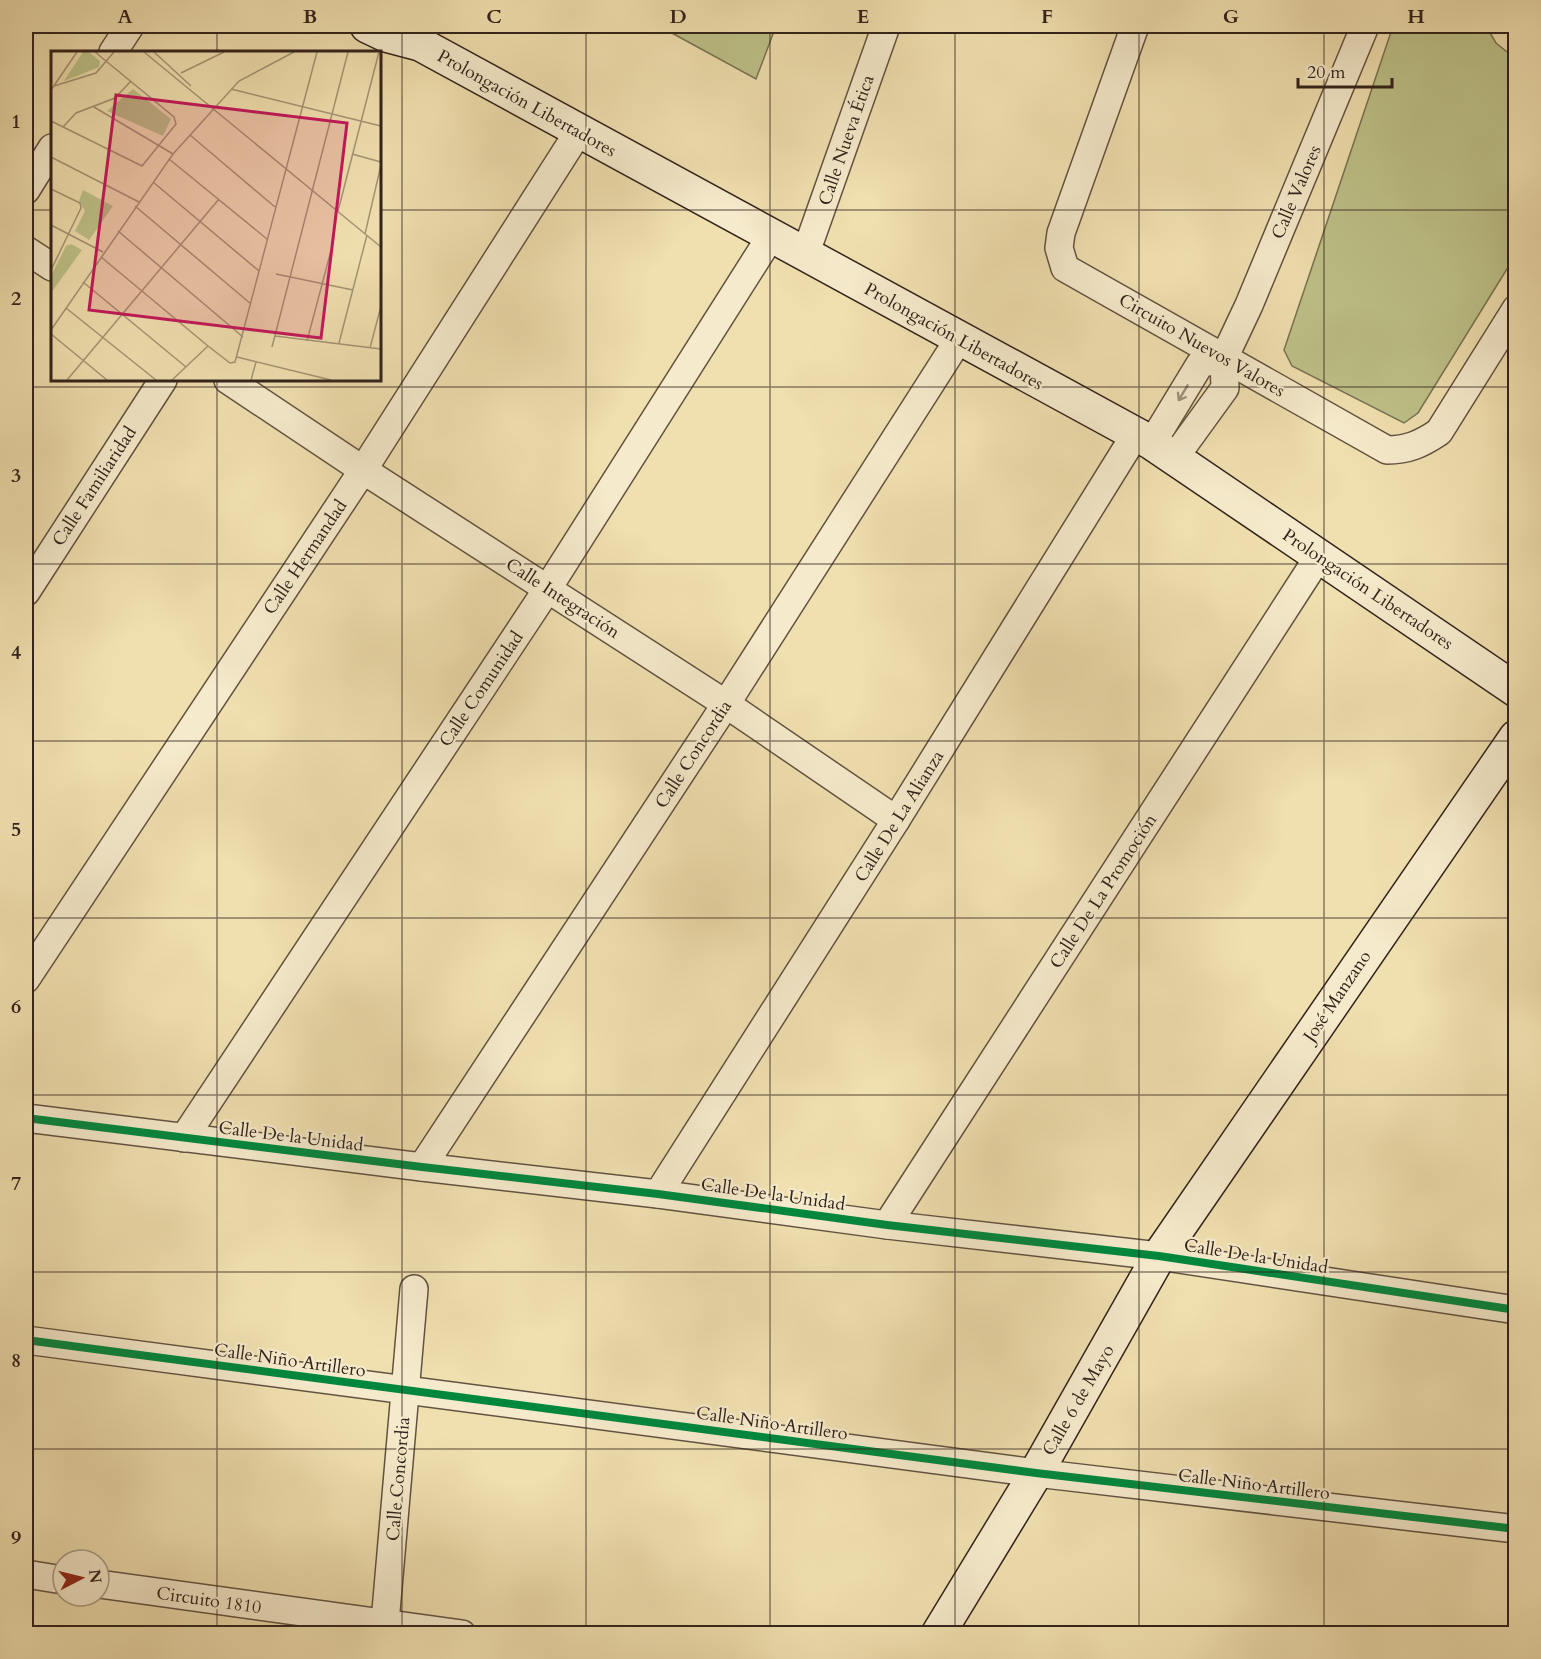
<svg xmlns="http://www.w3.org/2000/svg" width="1541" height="1659" viewBox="0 0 1541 1659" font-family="Cardo,serif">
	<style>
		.green { fill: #bdc188; stroke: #787252; stroke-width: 1.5 }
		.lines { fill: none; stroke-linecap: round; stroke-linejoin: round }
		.street-casing { stroke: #625240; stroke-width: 30 }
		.secondary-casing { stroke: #32231b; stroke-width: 36 }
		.street { stroke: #f5eacb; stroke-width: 27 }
		.secondary { stroke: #f5eacb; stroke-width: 33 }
		.cycleway-casing { stroke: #f5eacb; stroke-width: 11 }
		.cycleway { stroke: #00873e; stroke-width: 8 }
		.oneway { stroke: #9d907c }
		.grid { fill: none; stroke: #32231b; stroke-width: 1.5; stroke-opacity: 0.55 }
		.labels { text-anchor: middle; stroke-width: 4.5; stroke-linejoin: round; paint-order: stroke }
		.street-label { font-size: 18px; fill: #32231b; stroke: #f5eacb }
		.inset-road { fill: none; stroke: #a49474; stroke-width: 1.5 }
		.view { fill: #c2185b; fill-opacity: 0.15; stroke: #c2185b; stroke-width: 3 }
		.inset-edge { fill: none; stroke: #32231b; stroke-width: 3 }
		.neatline { fill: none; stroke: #32231b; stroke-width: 2 }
		.grid-label { font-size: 20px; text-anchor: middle; font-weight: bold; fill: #32231b }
	</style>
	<rect width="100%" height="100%" fill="#f0dfaf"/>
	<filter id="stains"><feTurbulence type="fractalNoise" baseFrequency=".00333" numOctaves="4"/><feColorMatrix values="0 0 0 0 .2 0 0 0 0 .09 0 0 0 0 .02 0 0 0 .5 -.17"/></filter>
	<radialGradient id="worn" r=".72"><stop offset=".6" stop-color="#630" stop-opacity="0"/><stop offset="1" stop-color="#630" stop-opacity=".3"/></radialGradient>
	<!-- green -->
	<g class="green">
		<path d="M659 26H776L756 79Z"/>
		<path d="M1393 26H1486L1496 43 1516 59 1515 256 1418 413 1404 423 1292 366 1284 350Z"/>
	</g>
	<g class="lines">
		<!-- street casing -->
		<g class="street-casing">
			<g id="street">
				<path d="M1135 26 1061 233 1059 248 1065 268 1387 450C1408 450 1421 444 1439 432L1516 309"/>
				<path d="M113 52 130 26"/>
				<path d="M26 190 52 148"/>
				<path d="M26 250 52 267"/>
				<path d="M805 255 886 26"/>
				<path d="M228 380 363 470 726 704 896 820"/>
				<path d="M1152 443 1200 364 1224 358"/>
				<path d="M1175 457 1225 388 1224 358 1249 305 1365 26"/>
				<path d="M26 592 163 380"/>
				<path d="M26 979 363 470 579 131"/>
				<path d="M26 1118 422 1167 658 1194 887 1225 1159 1256 1516 1310"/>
				<path d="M184 1138 548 588 771 236"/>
				<path d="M422 1167 726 704 959 339"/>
				<path d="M658 1194 896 820 1135 435"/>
				<path d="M887 1225 1319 556"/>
				<path d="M26 1340 1036 1473 1516 1529"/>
				<path d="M26 1574 63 1580"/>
				<path d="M99 1584 462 1634"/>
				<path d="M384 1634 414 1289"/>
			</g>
		</g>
		<!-- secondary casing -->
		<g class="secondary-casing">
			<g id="secondary">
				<path d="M367 26 386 35 420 44 1152 443 1516 690"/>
				<path d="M938 1634 1036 1473 1159 1256 1516 737"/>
			</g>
		</g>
		<!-- street -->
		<use href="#street" class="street"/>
		<!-- secondary -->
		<use href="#secondary" class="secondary"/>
		<!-- cycleway casing -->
		<g class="cycleway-casing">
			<g id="cycleway">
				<path d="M26 1118 422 1167 658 1194 887 1225 1159 1256 1516 1310"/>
				<path d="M26 1340 1036 1473 1516 1529"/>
			</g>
		</g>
		<!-- cycleway -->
		<use href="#cycleway" class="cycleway"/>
	</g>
	<!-- one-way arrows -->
	<defs><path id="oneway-shaft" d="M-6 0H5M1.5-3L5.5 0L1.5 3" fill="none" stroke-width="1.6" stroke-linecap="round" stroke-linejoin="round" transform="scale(1.5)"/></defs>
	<use class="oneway" href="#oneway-shaft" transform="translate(1183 393) rotate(121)"/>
	<!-- grid -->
	<path class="grid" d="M217 26V52M402 26V1634M586 26V1634M770 26V1634M955 26V1634M1139 26V1634M1324 26V1634M26 210H52M380 210H1516M217 380V1634M26 387H1516M26 564H1516M26 741H1516M26 918H1516M26 1095H1516M26 1272H1516M26 1449H1516"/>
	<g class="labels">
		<!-- street labels -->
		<g class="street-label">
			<text transform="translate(527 103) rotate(29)" y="6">Prolongación Libertadores</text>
			<text transform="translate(846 140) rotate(-71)" y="6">Calle Nueva Ética</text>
			<text transform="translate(1296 192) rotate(-67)" y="6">Calle Valores</text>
			<text transform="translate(954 336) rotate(29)" y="6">Prolongación Libertadores</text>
			<text transform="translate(1202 345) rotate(30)" y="6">Circuito Nuevos Valores</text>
			<text transform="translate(94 486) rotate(-57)" y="6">Calle Familiaridad</text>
			<text transform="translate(305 557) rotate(-56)" y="6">Calle Hermandad</text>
			<text transform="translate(1368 589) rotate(34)" y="6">Prolongación Libertadores</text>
			<text transform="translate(563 598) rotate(33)" y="6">Calle Integración</text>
			<text transform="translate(481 689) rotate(-56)" y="6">Calle Comunidad</text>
			<text transform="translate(693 754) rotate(-57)" y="6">Calle Concordia</text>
			<text transform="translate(899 816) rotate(-58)" y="6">Calle De La Alianza</text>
			<text transform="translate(1103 891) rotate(-57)" y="6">Calle De La Promoción</text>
			<text transform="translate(1337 996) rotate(-56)" y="6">José Manzano</text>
			<text transform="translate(291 1136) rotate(7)" y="6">Calle De la Unidad</text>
			<text transform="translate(773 1194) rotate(8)" y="6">Calle De la Unidad</text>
			<text transform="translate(1256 1256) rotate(9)" y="6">Calle De la Unidad</text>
			<text transform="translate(290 1360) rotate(8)" y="6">Calle Niño Artillero</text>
			<text transform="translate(1078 1400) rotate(-60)" y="6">Calle 6 de Mayo</text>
			<text transform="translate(772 1423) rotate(8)" y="6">Calle Niño Artillero</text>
			<text transform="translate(398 1479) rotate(-85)" y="6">Calle Concordia</text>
			<text transform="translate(1254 1484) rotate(7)" y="6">Calle Niño Artillero</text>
			<text transform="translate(209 1600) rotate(8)" y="6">Circuito 1810</text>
		</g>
	</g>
	<!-- overview -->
	<g transform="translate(51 51)">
		<rect width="330" height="330" fill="#f0dfaf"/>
		<path d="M32 1H38L49 10 48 16 13 30ZM82 38 120 68 112 85 56 60ZM32 139 62 155 38 189 24 180 34 160 28 150ZM20 193 31 199 0 242V225L15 195Z" fill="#bdc188"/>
		<path class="inset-road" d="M93 1 330 196M103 1 140 35M130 22 173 1M3 35 45 22 63 1M180 38 330 75M0 39 26 1M43 56 122 103M0 70 91 115 125 73 123 66 44 1M12 76 25 62 64 47 80 30M139 84 224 156M301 103 330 111M0 106 88 151M118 108 216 188M102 131 208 220M0 138 29 152 30 157 0 219M84 155 200 253M287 160 328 1M0 174 52 201M67 180 192 286M314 183 330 114M50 206 157 295 179 312 184 311 266 1M225 223 302 239M32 231 135 316M15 257 105 329M0 279 122 103 188 30 243 1M0 283 56 329M224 285 330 298M256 290 282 192M288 292 316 184M221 296 297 1M319 297 330 255M186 306 280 329M16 329 168 148M121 329 157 295M200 329 205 311"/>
		<path class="view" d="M65 44 296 72 270 287 38 259Z"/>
		<rect width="330" height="330" class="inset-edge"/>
	</g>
	<!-- margin -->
	<rect width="1541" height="1659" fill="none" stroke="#f0dfaf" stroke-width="66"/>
	<!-- north arrow -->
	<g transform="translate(81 1578) rotate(83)"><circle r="28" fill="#f5eacb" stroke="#a79a85" stroke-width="1.5"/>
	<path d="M0-4.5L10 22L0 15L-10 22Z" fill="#8f2418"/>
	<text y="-9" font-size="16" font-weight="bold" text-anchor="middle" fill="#32231b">N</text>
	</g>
	<!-- scale -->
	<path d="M1298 78v9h94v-9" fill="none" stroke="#32231b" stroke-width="3"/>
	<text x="1307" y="78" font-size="18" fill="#32231b" stroke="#f5eacb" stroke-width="4.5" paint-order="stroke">20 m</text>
	<rect x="33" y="33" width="1475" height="1593" class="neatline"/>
	<g class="grid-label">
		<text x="125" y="23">A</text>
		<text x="310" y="23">B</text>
		<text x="494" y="23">C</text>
		<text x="678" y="23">D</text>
		<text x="863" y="23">E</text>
		<text x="1047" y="23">F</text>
		<text x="1231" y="23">G</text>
		<text x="1416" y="23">H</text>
		<text x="16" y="128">1</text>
		<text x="16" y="305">2</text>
		<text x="16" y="482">3</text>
		<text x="16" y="659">4</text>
		<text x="16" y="836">5</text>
		<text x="16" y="1013">6</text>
		<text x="16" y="1190">7</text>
		<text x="16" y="1367">8</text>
		<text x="16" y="1544">9</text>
	</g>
	<rect width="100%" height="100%" filter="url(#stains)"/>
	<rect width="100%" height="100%" fill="url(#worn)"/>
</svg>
